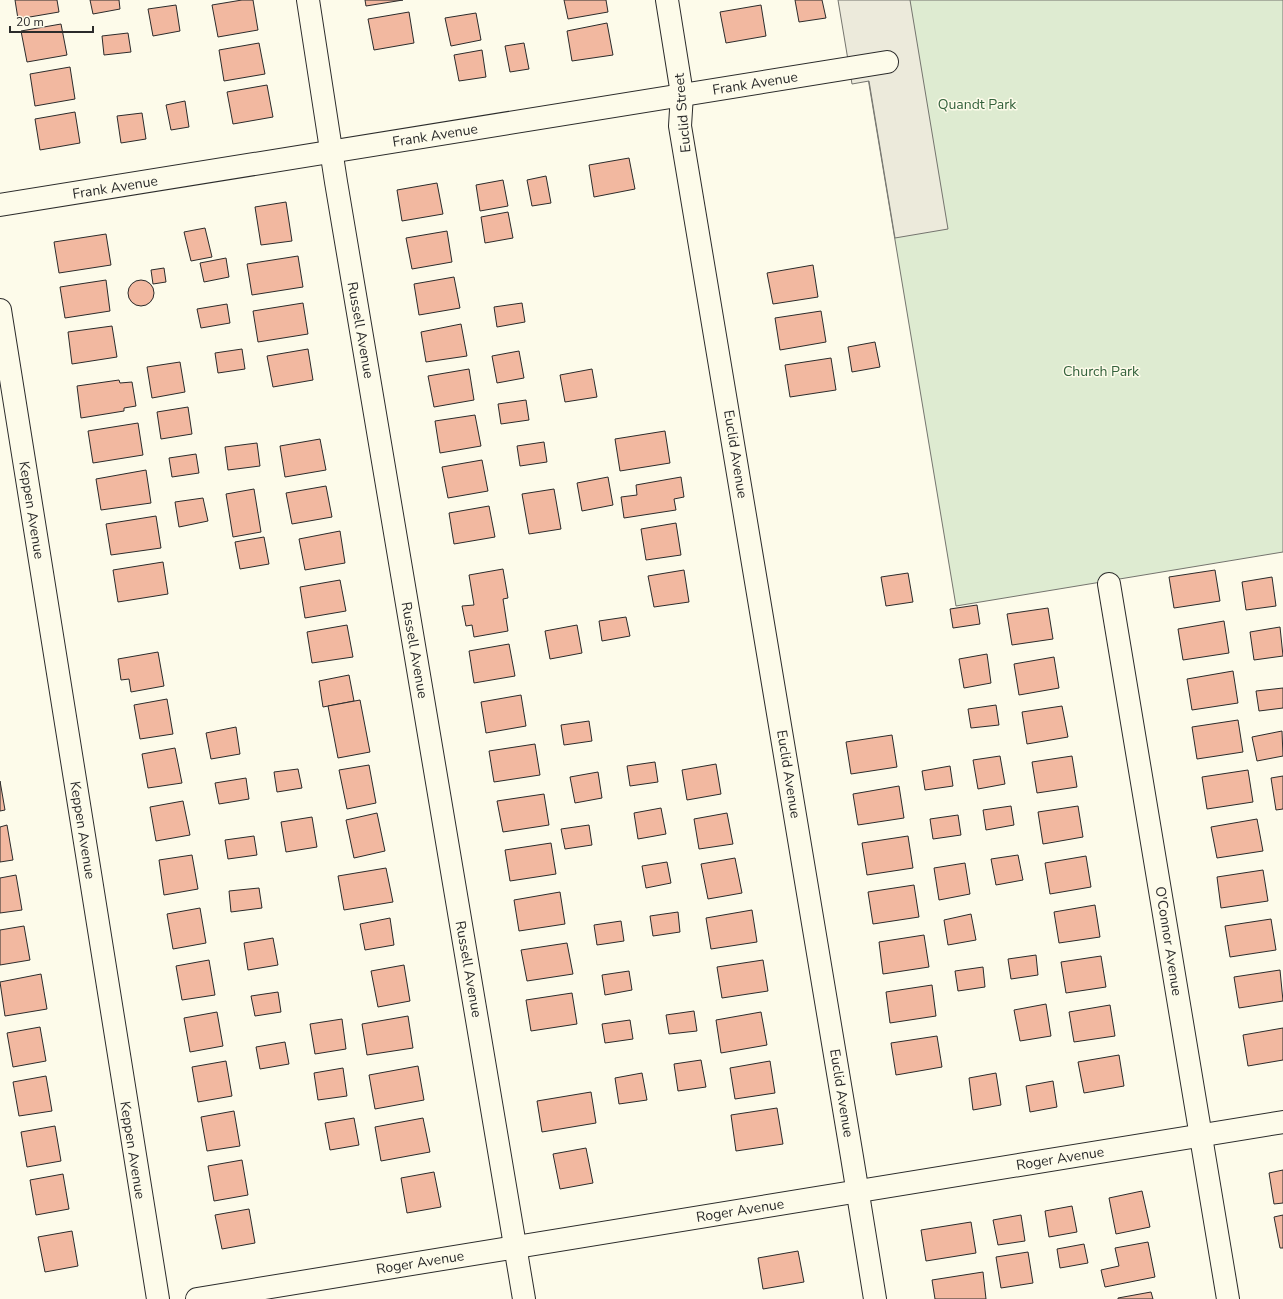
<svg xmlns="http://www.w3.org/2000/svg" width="1283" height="1299" viewBox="0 0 1283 1299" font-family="'Nunito Sans',sans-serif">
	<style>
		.green { fill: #deebd1; stroke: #74746e }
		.parking { fill: #eceadb; stroke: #74746e }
		.building { fill: #f2b8a0; stroke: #2b2b2b }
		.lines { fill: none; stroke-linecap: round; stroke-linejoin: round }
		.minor-casing { stroke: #2b2b2b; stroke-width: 24 }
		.minor { stroke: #fdfbea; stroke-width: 22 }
		.labels { text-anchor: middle; stroke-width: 3; stroke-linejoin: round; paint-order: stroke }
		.street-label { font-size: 14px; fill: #2b2b2b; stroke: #fdfbea }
		.park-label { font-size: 14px; fill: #34623c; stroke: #fdfbea }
	</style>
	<rect width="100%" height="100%" fill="#fdfbea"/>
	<!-- green -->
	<path class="green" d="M855 0H1283V552L956 606Z"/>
	<!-- parking -->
	<path class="parking" d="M838 0H910L948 229 895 238 869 81 852 84Z"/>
	<!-- building -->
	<g class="building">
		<path d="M15 0H57L59 12 18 19Z"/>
		<path d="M90 0H119L120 9 93 14Z"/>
		<path d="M242 0H253L258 30 218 37 212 5Z"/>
		<path d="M365 0H403L366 6Z"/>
		<path d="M564 0H606L608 12 568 19Z"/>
		<path d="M795 0H822L826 18 799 22Z"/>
		<path d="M176 5 180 31 153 36 148 9Z"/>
		<path d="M761 5 766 36 726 43 720 12Z"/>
		<path d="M409 12 414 43 374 50 368 19Z"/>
		<path d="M476 13 481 40 451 46 445 18Z"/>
		<path d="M607 23 613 55 572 61 567 31Z"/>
		<path d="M61 24 67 55 27 62 21 31Z"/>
		<path d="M128 33 131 52 104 55 102 36Z"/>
		<path d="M259 43 265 74 224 81 219 50Z"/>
		<path d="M524 43 529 69 510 72 505 46Z"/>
		<path d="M482 50 486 77 459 81 454 55Z"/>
		<path d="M70 67 75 99 35 106 30 74Z"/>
		<path d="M267 85 273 117 233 124 227 92Z"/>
		<path d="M185 101 189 127 171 130 166 105Z"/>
		<path d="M75 112 80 143 40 150 35 119Z"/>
		<path d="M142 113 146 139 121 143 117 116Z"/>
		<path d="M629 158 635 189 594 197 589 165Z"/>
		<path d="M546 176 551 203 532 206 527 180Z"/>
		<path d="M503 180 508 206 480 211 476 185Z"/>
		<path d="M437 183 443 214 402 221 397 190Z"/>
		<path d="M286 202 292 241 261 245 255 207Z"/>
		<path d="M508 212 513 238 485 243 481 217Z"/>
		<path d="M205 228 212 257 191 261 184 232Z"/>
		<path d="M447 231 452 262 412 269 406 238Z"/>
		<path d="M106 234 111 265 59 273 54 242Z"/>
		<path d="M298 256 303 287 252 295 247 264Z"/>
		<path d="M226 258 229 277 204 282 200 263Z"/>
		<path d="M813 265 818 297 773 304 767 273Z"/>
		<path d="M164 268 166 282 153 284 151 270Z"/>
		<path d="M454 277 460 308 419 315 414 284Z"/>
		<circle cx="141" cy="293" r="13"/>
		<path d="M106 280 110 311 65 318 60 287Z"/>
		<path d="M303 303 308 334 258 342 253 311Z"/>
		<path d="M522 303 525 322 497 327 494 307Z"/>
		<path d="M227 304 230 323 201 328 197 309Z"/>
		<path d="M821 311 826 342 780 350 775 318Z"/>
		<path d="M461 324 467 356 426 362 421 332Z"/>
		<path d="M112 326 117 357 72 364 68 332Z"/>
		<path d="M875 342 880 367 852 372 848 347Z"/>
		<path d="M242 349 245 369 218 373 215 353Z"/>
		<path d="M308 349 313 380 273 387 267 356Z"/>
		<path d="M519 351 524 378 497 383 492 356Z"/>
		<path d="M831 358 836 390 790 397 785 365Z"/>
		<path d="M180 362 185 392 152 398 147 367Z"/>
		<path d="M469 369 474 400 434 407 428 376Z"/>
		<path d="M592 369 597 397 565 402 560 375Z"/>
		<path d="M119 380 120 383 132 382 136 406 124 408V411L81 418 77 386Z"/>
		<path d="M526 400 529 420 501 424 498 404Z"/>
		<path d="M188 407 192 434 161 439 157 412Z"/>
		<path d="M475 415 481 446 440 453 435 421Z"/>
		<path d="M138 423 143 455 93 463 88 431Z"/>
		<path d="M665 431 670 463 620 471 615 439Z"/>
		<path d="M320 439 326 470 285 477 280 446Z"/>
		<path d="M544 442 547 462 520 466 517 446Z"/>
		<path d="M257 443 260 466 228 470 225 447Z"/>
		<path d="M196 454 199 473 172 477 169 458Z"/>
		<path d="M482 460 488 491 448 498 442 467Z"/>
		<path d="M146 470 151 503 101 510 96 479Z"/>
		<path d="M608 477 613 505 582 511 577 483Z"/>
		<path d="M681 477 684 497 674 499 676 510 624 518 621 497 637 495 636 485Z"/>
		<path d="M326 486 332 517 292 524 286 493Z"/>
		<path d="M254 489 261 532 233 537 226 494Z"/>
		<path d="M554 489 561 529 529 534 522 494Z"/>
		<path d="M203 498 208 521 179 527 175 502Z"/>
		<path d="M489 506 495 537 454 544 449 513Z"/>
		<path d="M156 516 161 548 111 555 106 524Z"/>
		<path d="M676 523 681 555 646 560 641 529Z"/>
		<path d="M340 531 345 563 305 570 299 539Z"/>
		<path d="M264 537 269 564 240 569 235 542Z"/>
		<path d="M163 562 168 594 118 602 113 570Z"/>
		<path d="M503 569 508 598 503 599 508 631 474 637 472 625 466 626 462 606 474 605 469 575Z"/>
		<path d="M684 570 689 602 654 607 648 576Z"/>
		<path d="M1215 570 1220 601 1174 608 1169 577Z"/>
		<path d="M908 573 913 602 886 606 881 577Z"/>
		<path d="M1272 577 1276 606 1246 610 1242 582Z"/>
		<path d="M340 580 346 611 305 618 300 587Z"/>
		<path d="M977 605 980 624 953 628 950 609Z"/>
		<path d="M1048 608 1053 639 1012 645 1007 614Z"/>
		<path d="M626 617 630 636 602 641 599 621Z"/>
		<path d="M1224 621 1229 653 1183 660 1178 629Z"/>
		<path d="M347 625 353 657 312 663 307 632Z"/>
		<path d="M577 625 582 653 550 659 545 631Z"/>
		<path d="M1280 627 1283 656 1254 660 1250 632Z"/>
		<path d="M509 644 515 676 474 683 469 651Z"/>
		<path d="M158 652 164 686 131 692 129 679 121 680 118 659Z"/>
		<path d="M987 654 991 683 964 688 959 659Z"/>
		<path d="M1054 657 1059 688 1019 695 1014 664Z"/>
		<path d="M1233 671 1238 703 1192 710 1187 679Z"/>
		<path d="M349 675 354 701 323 707 319 681Z"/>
		<path d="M1283 688V708L1259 711 1256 691Z"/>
		<path d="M521 695 526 726 486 733 481 702Z"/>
		<path d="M167 699 173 734 140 739 134 705Z"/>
		<path d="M360 700 370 752 338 758 328 706Z"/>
		<path d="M996 705 999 725 971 728 968 709Z"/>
		<path d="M1062 706 1068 737 1027 744 1022 712Z"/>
		<path d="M1238 720 1243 752 1197 759 1192 727Z"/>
		<path d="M589 721 592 741 564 745 561 725Z"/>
		<path d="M236 727 240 754 211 759 206 733Z"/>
		<path d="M1282 731 1283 756 1257 761 1252 737Z"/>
		<path d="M892 735 897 767 851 774 846 742Z"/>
		<path d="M535 744 540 775 494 782 489 751Z"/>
		<path d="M175 748 182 783 148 788 142 754Z"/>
		<path d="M1000 756 1005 784 978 789 973 760Z"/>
		<path d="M1072 756 1077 787 1037 793 1032 762Z"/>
		<path d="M655 762 658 782 630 786 627 766Z"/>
		<path d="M716 764 721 794 687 800 682 770Z"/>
		<path d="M369 765 376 803 347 809 339 770Z"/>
		<path d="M950 766 953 786 925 790 922 771Z"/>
		<path d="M298 769 302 788 277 792 274 772Z"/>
		<path d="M1248 770 1253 802 1207 809 1202 777Z"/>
		<path d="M598 772 602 798 575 803 570 777Z"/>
		<path d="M1283 776V809L1276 810 1271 778Z"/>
		<path d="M246 778 249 799 219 804 215 783Z"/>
		<path d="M0 781 5 810 0 811Z"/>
		<path d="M899 786 904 818 858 825 853 794Z"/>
		<path d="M544 794 549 825 503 832 497 801Z"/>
		<path d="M183 801 190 835 156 841 150 807Z"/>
		<path d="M1011 806 1014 825 986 830 983 810Z"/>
		<path d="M1078 806 1083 837 1043 844 1038 812Z"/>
		<path d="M661 808 666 834 638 839 634 813Z"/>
		<path d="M377 813 385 851 354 858 346 820Z"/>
		<path d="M727 813 733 844 699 849 694 819Z"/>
		<path d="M958 815 961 835 933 839 930 819Z"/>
		<path d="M312 817 317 847 286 852 281 822Z"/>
		<path d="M1257 819 1263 851 1217 858 1211 827Z"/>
		<path d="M7 825 13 860 0 862V827Z"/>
		<path d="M589 825 592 845 565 849 561 829Z"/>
		<path d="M254 836 257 855 228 859 225 840Z"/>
		<path d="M908 836 913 868 867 875 862 843Z"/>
		<path d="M551 843 556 874 510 881 505 850Z"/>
		<path d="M192 855 198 889 164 895 159 860Z"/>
		<path d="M1018 855 1023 880 996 885 991 859Z"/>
		<path d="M1086 856 1091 887 1050 894 1045 863Z"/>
		<path d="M735 858 742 893 708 899 701 864Z"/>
		<path d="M667 862 671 883 646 888 642 866Z"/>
		<path d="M965 863 970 894 939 900 934 868Z"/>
		<path d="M386 868 393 902 344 910 338 876Z"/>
		<path d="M1263 870 1268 901 1221 908 1217 877Z"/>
		<path d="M16 875 22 910 0 913V878Z"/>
		<path d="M914 885 919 917 873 924 868 892Z"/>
		<path d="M259 888 262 908 231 912 229 891Z"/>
		<path d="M560 892 565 924 519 931 514 900Z"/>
		<path d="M1095 905 1100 937 1059 943 1054 912Z"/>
		<path d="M200 908 206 943 173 949 167 914Z"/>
		<path d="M752 910 757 942 711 949 706 918Z"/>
		<path d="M678 912 680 932 653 936 650 916Z"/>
		<path d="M971 914 976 940 948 945 944 920Z"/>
		<path d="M390 918 394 945 365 950 360 924Z"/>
		<path d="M1271 919 1276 950 1230 957 1225 926Z"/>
		<path d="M621 921 624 941 597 945 594 925Z"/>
		<path d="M24 926 30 960 0 965V930Z"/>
		<path d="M924 935 929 967 883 974 879 942Z"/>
		<path d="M273 938 278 965 248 970 244 943Z"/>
		<path d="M567 943 573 974 527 981 521 950Z"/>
		<path d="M1036 955 1038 975 1011 979 1008 959Z"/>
		<path d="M1101 956 1106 987 1066 993 1061 962Z"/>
		<path d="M209 960 215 995 182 1000 176 966Z"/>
		<path d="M763 960 768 991 722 998 717 967Z"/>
		<path d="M404 965 410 1001 378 1007 371 971Z"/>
		<path d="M983 967 985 987 958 991 955 971Z"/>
		<path d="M1280 970 1283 1001 1239 1008 1234 977Z"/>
		<path d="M629 971 632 990 605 995 602 975Z"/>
		<path d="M41 974 47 1009 5 1016 0 982Z"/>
		<path d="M932 985 936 1016 890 1023 886 992Z"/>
		<path d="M278 992 281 1012 255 1016 251 996Z"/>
		<path d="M572 993 577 1024 531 1031 526 1000Z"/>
		<path d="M1046 1004 1051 1036 1020 1041 1014 1010Z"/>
		<path d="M1110 1005 1115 1036 1074 1042 1069 1012Z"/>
		<path d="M694 1011 697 1031 669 1034 666 1015Z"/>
		<path d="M217 1012 223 1046 190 1052 184 1018Z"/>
		<path d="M761 1012 767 1045 721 1053 716 1020Z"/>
		<path d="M408 1016 413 1048 367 1055 362 1024Z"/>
		<path d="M342 1019 346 1049 315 1054 310 1024Z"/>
		<path d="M630 1020 633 1039 605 1043 602 1024Z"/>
		<path d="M40 1027 46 1061 13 1067 7 1033Z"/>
		<path d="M1283 1028V1060L1248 1066 1243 1035Z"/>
		<path d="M937 1036 942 1067 896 1075 891 1043Z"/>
		<path d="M285 1042 289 1064 260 1069 256 1047Z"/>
		<path d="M1119 1055 1124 1086 1084 1093 1078 1062Z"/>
		<path d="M701 1060 706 1087 678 1091 674 1064Z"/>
		<path d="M226 1061 232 1096 198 1102 192 1067Z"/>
		<path d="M770 1061 775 1093 735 1099 730 1068Z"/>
		<path d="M418 1066 424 1100 375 1109 369 1075Z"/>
		<path d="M343 1068 347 1096 318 1100 314 1073Z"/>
		<path d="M642 1073 647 1100 619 1104 615 1078Z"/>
		<path d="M996 1073 1001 1105 973 1110 969 1078Z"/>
		<path d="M46 1076 52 1111 19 1116 13 1082Z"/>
		<path d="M1053 1081 1057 1107 1030 1112 1026 1086Z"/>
		<path d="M591 1092 596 1123 542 1132 537 1101Z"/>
		<path d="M777 1108 783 1144 736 1151 731 1115Z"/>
		<path d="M234 1111 240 1146 207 1151 201 1117Z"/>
		<path d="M354 1118 359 1145 330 1150 325 1123Z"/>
		<path d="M423 1118 430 1152 381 1161 375 1127Z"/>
		<path d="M55 1126 61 1161 27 1167 21 1132Z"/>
		<path d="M586 1148 593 1183 560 1189 553 1154Z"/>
		<path d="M242 1160 248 1195 214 1201 208 1166Z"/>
		<path d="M1283 1170V1203L1274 1204 1269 1173Z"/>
		<path d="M434 1172 441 1207 407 1213 401 1178Z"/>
		<path d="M63 1174 69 1209 36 1215 30 1180Z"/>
		<path d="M1142 1191 1150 1227 1116 1234 1109 1198Z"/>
		<path d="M1072 1206 1077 1232 1049 1237 1045 1211Z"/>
		<path d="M249 1209 255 1243 222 1249 215 1215Z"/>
		<path d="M1021 1215 1025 1241 998 1245 993 1220Z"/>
		<path d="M1283 1215V1248H1280L1274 1217Z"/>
		<path d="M971 1222 976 1253 926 1261 921 1230Z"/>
		<path d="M72 1231 78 1266 45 1272 38 1237Z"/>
		<path d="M1148 1242 1155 1277 1105 1287 1101 1270 1119 1266 1115 1248Z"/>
		<path d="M1084 1244 1088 1263 1060 1268 1057 1249Z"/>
		<path d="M798 1251 804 1282 763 1289 758 1258Z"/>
		<path d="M1028 1252 1033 1283 1001 1288 996 1257Z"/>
		<path d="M983 1272 986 1299H935L932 1280Z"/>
		<path d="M1151 1292 1153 1299H1118V1298Z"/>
	</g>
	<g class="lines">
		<!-- minor casing -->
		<g class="minor-casing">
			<g id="minor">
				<path d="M308 0 336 182 524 1299"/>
				<path d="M667 0 682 94 680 126 852 1157 875 1299"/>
				<path d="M0 205 887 62"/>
				<path d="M0 310 158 1299"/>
				<path d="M1109 584 1228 1299"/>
				<path d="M197 1299 1283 1122"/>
			</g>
		</g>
		<!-- minor -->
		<use href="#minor" class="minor"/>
	</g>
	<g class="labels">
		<!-- street labels -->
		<g class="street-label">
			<text transform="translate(755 83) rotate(-9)" y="5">Frank Avenue</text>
			<text transform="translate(682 113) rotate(-95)" y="5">Euclid Street</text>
			<text transform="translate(435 135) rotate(-9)" y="5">Frank Avenue</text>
			<text transform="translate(115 187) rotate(-9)" y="5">Frank Avenue</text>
			<text transform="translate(361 330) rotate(80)" y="5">Russell Avenue</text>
			<text transform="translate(736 454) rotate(81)" y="5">Euclid Avenue</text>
			<text transform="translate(32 510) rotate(81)" y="5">Keppen Avenue</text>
			<text transform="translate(415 650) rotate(80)" y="5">Russell Avenue</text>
			<text transform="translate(789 774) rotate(81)" y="5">Euclid Avenue</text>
			<text transform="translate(83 830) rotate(81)" y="5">Keppen Avenue</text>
			<text transform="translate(1169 941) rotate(81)" y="5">O'Connor Avenue</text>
			<text transform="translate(469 969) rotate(80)" y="5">Russell Avenue</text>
			<text transform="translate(842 1093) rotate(81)" y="5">Euclid Avenue</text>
			<text transform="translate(133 1150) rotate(81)" y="5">Keppen Avenue</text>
			<text transform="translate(1060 1158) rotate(-9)" y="5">Roger Avenue</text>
			<text transform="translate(740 1210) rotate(-9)" y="5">Roger Avenue</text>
			<text transform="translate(420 1262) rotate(-9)" y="5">Roger Avenue</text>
		</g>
		<!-- park labels -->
		<g class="park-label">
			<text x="977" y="109">Quandt Park</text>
			<text x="1101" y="376">Church Park</text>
		</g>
	</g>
	<!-- scale -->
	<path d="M10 26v6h83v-6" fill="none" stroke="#2b2b2b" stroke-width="2"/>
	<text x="16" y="26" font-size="12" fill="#2b2b2b" stroke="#fdfbea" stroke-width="3" paint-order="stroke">20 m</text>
</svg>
